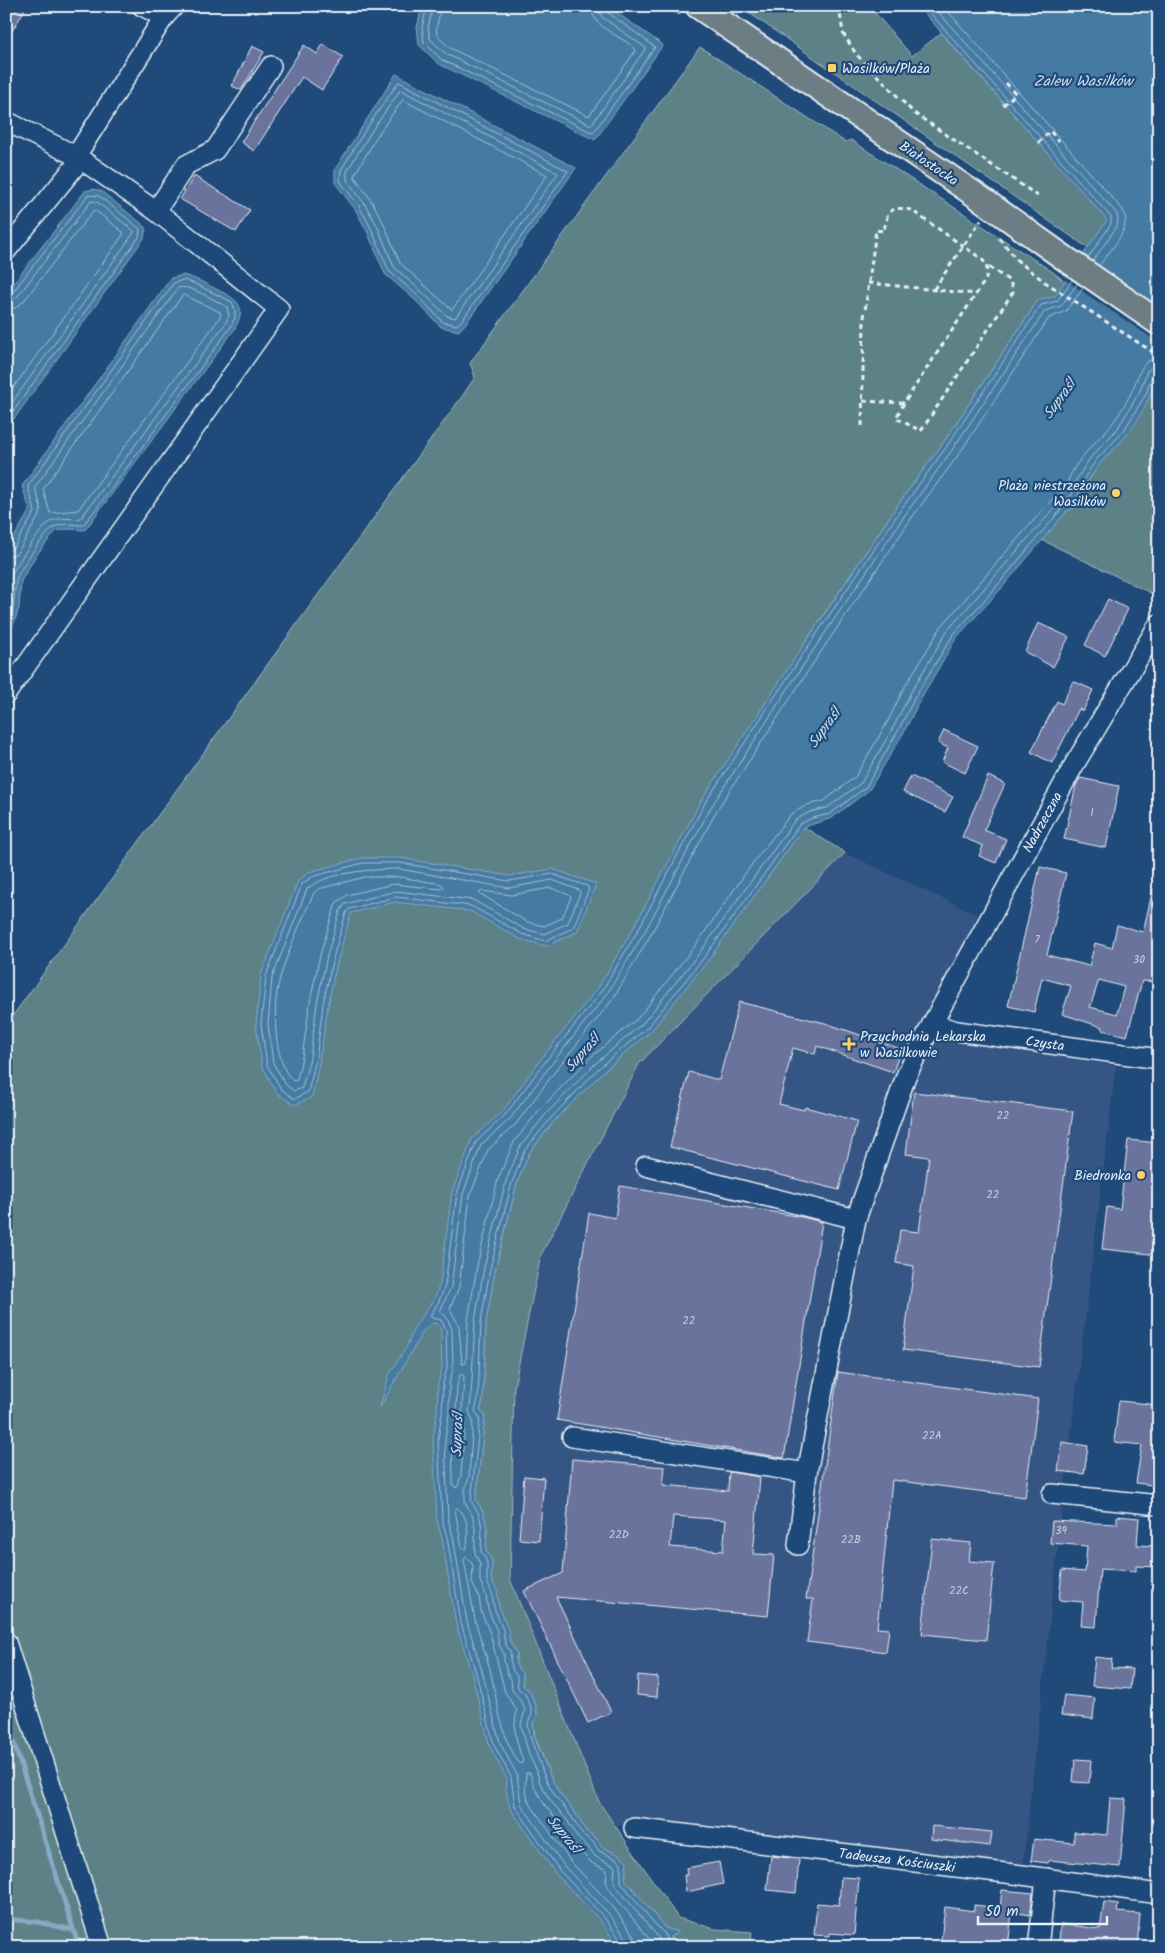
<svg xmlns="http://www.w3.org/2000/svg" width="1165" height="1953" viewBox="0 0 1165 1953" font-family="Kalam,sans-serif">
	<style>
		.built { fill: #365684 }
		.green { fill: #5b8187; stroke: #a2b9c0 }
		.water { fill: #447aa2; stroke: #86aac4 }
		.pier { fill: #1f4a7a }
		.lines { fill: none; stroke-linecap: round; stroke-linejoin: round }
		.shore { stroke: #a6c1d6; stroke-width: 1 }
		.stream { stroke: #86aac4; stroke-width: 5 }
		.building { fill: #6a739b; stroke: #e8f1f8; fill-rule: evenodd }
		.minor-casing { stroke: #e8f1f8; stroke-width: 22 }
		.major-casing { stroke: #e8f1f8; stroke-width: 28 }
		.path { stroke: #e8f1f8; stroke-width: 3; stroke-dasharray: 5 4; stroke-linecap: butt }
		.minor { stroke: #1f4a7a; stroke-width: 19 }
		.major { stroke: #6d7d84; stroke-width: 24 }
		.poi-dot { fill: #ffd166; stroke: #1f4a7a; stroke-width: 2 }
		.labels { text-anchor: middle; stroke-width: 4.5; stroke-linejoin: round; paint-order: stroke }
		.number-label { font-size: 11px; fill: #c8d2e1 }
		.poi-label { font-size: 14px; fill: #e8f1f8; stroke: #1f4a7a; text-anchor: start }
		.street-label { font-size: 14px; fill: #e8f1f8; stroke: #1f4a7a }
		.water-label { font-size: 15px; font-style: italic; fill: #cfdfeb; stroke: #1f4a7a }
	</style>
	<rect width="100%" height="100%" fill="#1f4a7a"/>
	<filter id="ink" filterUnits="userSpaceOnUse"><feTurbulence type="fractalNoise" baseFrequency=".02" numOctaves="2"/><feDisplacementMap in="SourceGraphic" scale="10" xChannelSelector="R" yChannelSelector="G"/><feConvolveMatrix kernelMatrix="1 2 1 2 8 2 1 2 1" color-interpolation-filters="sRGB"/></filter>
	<g filter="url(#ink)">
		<!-- built -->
		<path class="built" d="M845 853 978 915 922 1033 1116 1066 1063 1500 1022 1875 616 1825 599 1802 510 1579 514 1387 541 1255 639 1064Z"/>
		<!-- green -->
		<g class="green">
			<path d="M739 6H869L912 56 941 33 1108 220 1088 248Z"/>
			<path d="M700 47 845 142 851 140 1053 272 1065 282 1054 298 1039 299 943 443 897 506 804 644V674L601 1001 478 1156 455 1469 511 1738 651 1947H6V1025L463 395 475 377 470 363Z"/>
			<path d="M1158 364 1159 577 1153 586 1159 589V597L1042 540 1067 511 1076 507 1084 487 1100 463 1127 435 1156 381Z"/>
			<path d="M804 827 845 853 639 1064 541 1255 514 1387 510 1579 599 1802 678 1918 715 1929 752 1932 751 1947H672L670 1937 677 1933 665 1928 625 1879 626 1870 619 1855 603 1848 596 1838 586 1831 575 1813 560 1794 551 1778 535 1736 533 1723 537 1715 536 1706 529 1690 523 1686 522 1673C516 1668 514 1661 517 1654L510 1642 508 1631 499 1606 497 1591 491 1579 492 1561 486 1551 487 1528 483 1512 476 1500 485 1415 480 1411 483 1400 486 1322 495 1270 517 1183 529 1153 554 1121 604 1071 651 1031 710 957Z"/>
		</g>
		<!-- water -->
		<g class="water">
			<path d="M422 6H607L663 45 595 140 439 64 419 45 417 28Z"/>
			<path d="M918 6H1159V363C1155 388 1142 418 1125 437 1117 447 1106 455 1099 465 1094 472 1087 481 1084 488 1080 502 1082 505 1067 511L1000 590 957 637 921 698 904 732 869 790 832 818 804 827 710 958 651 1031 604 1071 554 1121 529 1153 517 1183 495 1270 486 1322 483 1400 480 1411 485 1415 476 1500 483 1512 487 1528 486 1551 492 1561 491 1579 497 1591 499 1606 508 1629 510 1642 517 1654C514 1661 516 1668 522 1673L523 1686 529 1690 536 1706 537 1715 533 1723 534 1736 551 1778 560 1794 575 1813 586 1831 597 1839 603 1848 620 1855 627 1861 625 1879 665 1928 678 1932 670 1937 672 1947H619L599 1919 556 1874 510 1808 506 1789 507 1779 490 1747 472 1674 456 1624 442 1538 437 1521 433 1439 437 1412 438 1383 442 1368 441 1330 438 1324 433 1323 424 1330 380 1407 389 1375 407 1346 414 1328 434 1299 440 1284 452 1192 472 1139 502 1112 541 1059 598 988 634 927 701 801 799 652 897 506 943 443 1039 299 1054 297 1107 220Z"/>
			<path d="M396 74 576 168 467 322 459 331 441 327 415 300 385 274 367 231 355 209 335 183V169Z"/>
			<path d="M93 189 101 191 141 223 146 228 144 238 6 430V293L85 191Z"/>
			<path d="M183 275C195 278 205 283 216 289 238 300 248 305 234 330L85 530 68 529 56 531 35 557 21 581 19 608 14 623 6 635V546L10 544 30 510 22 486 171 278Z"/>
			<path d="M362 858H400L510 876 552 869 596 884 577 932 546 946 520 939 470 911 395 902 351 913C342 944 333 975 328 1006 323 1037 319 1067 312 1097L294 1105 277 1093 262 1066 256 1024 261 975 298 881 309 872Z"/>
		</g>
		<!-- pier -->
		<path class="pier" d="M1081 254 1159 306V343L1064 279Z"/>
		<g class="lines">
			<!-- shore -->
			<g class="shore">
				<path d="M427 6 422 28 424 42 442 60 593 133 655 47 607 12 604 6"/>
				<path d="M433 6 428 28 430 39 446 54 591 125 646 48 602 17 598 6"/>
				<path d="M440 6C439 32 428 28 450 48L589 116 636 50C623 35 592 30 591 6"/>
				<path d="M924 6 1111 217V224L1088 258"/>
				<path d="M933 6 1117 214 1118 220 1117 226 1093 261"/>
				<path d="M943 6 1123 210C1133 229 1109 251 1099 266"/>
				<path d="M399 82 568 171 463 319 457 325 443 322 418 296 389 271 371 228 359 206 340 181 341 170 366 129Z"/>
				<path d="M401 90 558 173 455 318 447 316 422 292 394 267 377 225 364 203 347 180V171L371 132Z"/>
				<path d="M403 100 547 175 452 310 400 263 383 222 371 200 354 176 377 136Z"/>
				<path d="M1084 287 1066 311 1049 318 959 454 913 516 814 662 717 810 650 936 613 999 556 1070 516 1124 488 1150 470 1196 459 1287 450 1309 459 1326 462 1364 466 1363 468 1320 477 1266 498 1179 514 1142 540 1109 590 1058 638 1018 695 946 752 864 791 814 807 805 824 801 855 777 887 723 904 688 941 627 1053 498 1065 491C1071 463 1093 446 1111 425 1121 413 1131 395 1136 381 1141 368 1144 359 1159 358"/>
				<path d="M6 295 12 293 88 195 99 196 140 229 139 237 6 421"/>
				<path d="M184 295 220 312 221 315 218 320 78 510 50 513 43 489 182 296Z"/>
				<path d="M6 301H12L17 297 91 201 97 202 134 231 133 234 6 411"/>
				<path d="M6 309 15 308 23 302 93 211H96L123 232V235L6 398"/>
				<path d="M6 550 14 547 35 512 28 486 174 283 183 280 193 283 232 302 235 310V318L230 328 97 508 83 525C74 525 61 522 53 528 45 533 17 572 16 581 13 597 16 611 6 626"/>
				<path d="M6 556 13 555 18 552 40 514 41 508 35 487 178 288C189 284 216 301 227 307L229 316 225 324 81 518C71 520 60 516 50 522 42 527 12 569 10 579 7 590 9 600 6 610"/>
				<path d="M363 863H400L509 881 552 874 587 886 589 889 573 928 545 941 522 934 471 906 396 897 349 909 346 913 333 958 323 1004 316 1060 308 1092 294 1099 281 1089 267 1065 261 1024 266 976 302 884 312 877Z"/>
				<path d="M399 869 509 888 552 880 579 890 580 893 568 923 544 934 524 929 473 900 396 891 345 904 340 911 327 956 317 1003 310 1058 302 1088 294 1091 286 1085 273 1063 268 1024 272 978 307 889C326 872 374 869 399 869Z"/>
				<path d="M365 877H399L442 884 444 887 441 889 393 884 347 895 336 903 320 955 310 1002 302 1057 297 1080 293 1081C273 1062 272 1004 280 978 288 951 302 919 314 893L319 889Z"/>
				<path d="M551 888 569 895 571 897 562 918 544 926 527 922 479 893 482 891 511 895Z"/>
				<path d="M462 1374 464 1376 462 1411 465 1422 461 1476 458 1486 456 1488 453 1485 452 1440 456 1414 457 1386 460 1375Z"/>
				<path d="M457 1508C469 1516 468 1533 467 1547L465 1549 462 1547 455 1510Z"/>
				<path d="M467 1557 473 1565 472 1583 479 1597 481 1611 490 1633 505 1692 517 1711C512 1728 517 1744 523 1761L521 1764 516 1759 507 1741 500 1717 490 1669 475 1620 464 1560Z"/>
				<path d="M623 1947 622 1942 603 1916 560 1871 515 1806 511 1777 494 1745 476 1673 461 1623 447 1537 442 1520 438 1439 442 1413 443 1383 447 1368 446 1329 441 1320 432 1318 430 1316 439 1301 445 1286 457 1193 476 1142 505 1115 545 1062 602 991 638 930 705 803 803 654 902 508 947 446 1041 305 1057 301 1073 279"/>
				<path d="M629 1947 627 1939 608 1913 565 1867 521 1804 517 1775 500 1743 482 1671 467 1622 453 1536 448 1519 445 1440 449 1413V1384L453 1369 452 1329 447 1318 440 1311 451 1287 463 1194 481 1145 510 1119 550 1066 607 994 644 933 711 807 808 658 907 512 952 450 1045 311 1061 306 1078 283"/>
				<path d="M637 1947 634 1936 614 1908 571 1862 528 1801 525 1787 526 1773H530L534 1786 544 1804 561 1825 571 1842 592 1863 607 1870 606 1882 609 1889 651 1941 653 1947"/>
				<path d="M661 1947 658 1937 615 1885 614 1880 615 1866 596 1857 588 1847 577 1837 567 1820 550 1800 540 1783 536 1769 529 1755 521 1725 525 1710 519 1698 512 1690 511 1679 507 1673 504 1661V1654L499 1645 497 1631 488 1609 486 1595 480 1581V1564L475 1553V1529L473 1517 465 1502V1490L469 1477 473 1421 469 1411 471 1399 475 1321 484 1268 506 1181 520 1147 546 1114 596 1063 643 1023 701 951 795 820 810 812 827 808 861 783 894 726 911 692 947 631 1059 503 1072 495 1074 483 1091 457 1118 428 1140 391 1147 371 1152 367 1159 366"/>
				<path d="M667 1947 665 1934 653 1922 621 1882V1863L617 1859 599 1851 593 1842 582 1834 571 1816 556 1797 546 1780 530 1737 528 1723 532 1714 531 1707 525 1694 518 1688 517 1676 513 1671 510 1660 511 1653 505 1643 503 1630 494 1607 492 1593 487 1581V1562L481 1551 482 1528 479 1514 471 1501 480 1418 475 1411 478 1399 481 1322 490 1269 512 1182 525 1150 551 1118 600 1067 648 1027 706 955 800 824 812 818 830 814 866 787 899 729 916 695 953 635 996 587 1063 507 1073 503 1078 497 1080 485 1096 460 1123 432 1146 394 1152 375 1159 372"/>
			</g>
			<!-- stream -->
			<g class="stream">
				<path d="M1156 381 1159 383"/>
				<path d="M6 1718 79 1947"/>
				<path d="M6 1919 38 1922 73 1930"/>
			</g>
		</g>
		<!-- building -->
		<g class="building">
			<path d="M6 6H27L6 41Z"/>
			<path d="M323 44 343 57 322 90 302 77 254 151 241 142 304 45 317 54Z"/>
			<path d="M252 46 264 52 241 90 232 86Z"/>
			<path d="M194 176 250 210 236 232 180 199Z"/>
			<path d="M1108 599 1128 609 1105 656 1085 645Z"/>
			<path d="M1038 623 1069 637 1053 667 1025 652Z"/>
			<path d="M1073 681 1093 690 1083 711 1079 709 1052 763 1031 752 1057 701 1062 704Z"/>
			<path d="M944 730 978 746 965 773 942 762 948 748 938 743Z"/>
			<path d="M911 776 953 797 945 812 903 792Z"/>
			<path d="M988 776 1005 784 984 830 1006 839 996 863 979 856 983 846 962 837Z"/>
			<path d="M1080 778 1119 786 1106 848 1064 839 1076 785Z"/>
			<path d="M1040 867 1066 873 1047 955 1089 966 1095 943 1112 948 1117 925 1143 932 1153 889 1159 890V982L1142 981 1127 1036 1102 1030V1027L1062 1014 1071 986 1042 978 1034 1012 1008 1006ZM1099 980 1124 987 1117 1014 1090 1007Z"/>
			<path d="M739 1002 825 1023 901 1049 893 1072 817 1046 815 1054 793 1048 779 1104 804 1110 805 1107 857 1121 839 1190 670 1147 689 1072 719 1080Z"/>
			<path d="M914 1092 1073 1111 1039 1367 903 1350 914 1266 896 1263 900 1230 919 1232 929 1157 906 1154Z"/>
			<path d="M1128 1140 1159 1143V1255L1102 1249 1107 1207 1120 1209Z"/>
			<path d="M620 1186 802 1217 822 1222 784 1458 557 1420 589 1213 615 1218Z"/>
			<path d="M838 1372 1038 1399 1025 1497 892 1480 877 1628 889 1629 886 1652 807 1642 813 1599H806Z"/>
			<path d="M1119 1401 1159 1405V1486L1136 1483 1142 1445 1114 1442Z"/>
			<path d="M1062 1442 1088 1446 1084 1474 1058 1471Z"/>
			<path d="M572 1459 665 1467 663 1485 728 1491 729 1472 760 1477 753 1554 774 1555 768 1616 556 1597 611 1712 588 1723 524 1591 563 1573ZM673 1516 726 1520 723 1551 670 1547Z"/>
			<path d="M524 1476 544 1478 539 1541 519 1539Z"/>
			<path d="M1117 1516 1139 1518 1137 1545 1159 1546V1567L1136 1566V1571L1100 1569 1096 1627 1081 1626 1083 1602 1059 1600 1062 1570 1085 1572 1087 1546 1050 1543 1052 1521 1117 1524Z"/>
			<path d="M932 1539 971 1543 969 1561 994 1563 986 1640 922 1634Z"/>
			<path d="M1095 1657 1112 1659 1111 1668 1132 1669 1130 1689 1092 1686Z"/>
			<path d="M638 1675 658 1677 657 1697 637 1695Z"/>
			<path d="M1064 1695 1095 1698 1093 1719 1061 1715Z"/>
			<path d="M1075 1759 1091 1760 1089 1783 1073 1782Z"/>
			<path d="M1110 1798 1126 1799 1120 1867 1049 1860 1048 1863 1031 1861 1034 1839 1074 1843V1832L1107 1835Z"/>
			<path d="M932 1826 992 1832 990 1846 931 1839Z"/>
			<path d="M771 1856 799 1859 796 1893 767 1890Z"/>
			<path d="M719 1862 723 1884 686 1892 684 1875H687L686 1868Z"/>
			<path d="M841 1877 859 1878 854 1935 830 1933V1936L814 1935 817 1903 839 1905Z"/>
			<path d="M1002 1890 1033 1893 1030 1915 1012 1912 1008 1947 941 1940 945 1907 974 1911V1905L1000 1908Z"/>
			<path d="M1104 1902 1118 1904 1117 1912 1140 1914 1137 1947H1058L1061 1924 1100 1929Z"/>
		</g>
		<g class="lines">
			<!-- minor casing -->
			<g class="minor-casing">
				<g id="minor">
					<path d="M142 6 164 17 174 6"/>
					<path d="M6 121 76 156 164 17"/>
					<path d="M76 156 156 211 186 165 215 150 271 66"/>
					<path d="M6 251 81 159"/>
					<path d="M6 694 279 309 156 211"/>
					<path d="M932 1024 957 1031 1159 1059"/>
					<path d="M646 1166 856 1219"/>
					<path d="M572 1437 807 1473"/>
					<path d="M1052 1494 1159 1505"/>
					<path d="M798 1545 807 1473 856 1219 906 1076 932 1024 1074 765 1159 624"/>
					<path d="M6 1642 102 1947"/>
					<path d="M634 1828 1022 1875 1159 1894"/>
					<path d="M1038 1947 1046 1878"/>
				</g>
			</g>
			<!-- major casing -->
			<g class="major-casing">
				<path id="major" d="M698 6 980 198 1063 257 1159 323"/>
			</g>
			<!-- path -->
			<g class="path">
				<path d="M669 6 680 14"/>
				<path d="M839 6 843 33 856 54 914 113 1038 196"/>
				<path d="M1003 105 1016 94 1006 83"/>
				<path d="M1038 143 1050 131 1059 141"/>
				<path d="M999 238 1018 261 1045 282 1159 356"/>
				<path d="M868 283 976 294"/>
				<path d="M934 289 981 220"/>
				<path d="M863 401 904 403"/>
				<path d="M862 426 864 318 876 230 884 231C887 212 889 205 911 210L982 259 987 266 986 279 904 403 896 418 921 431 1013 292 1010 281 987 266"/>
			</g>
			<!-- minor -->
			<use href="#minor" class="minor"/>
			<!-- major -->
			<use href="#major" class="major"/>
		</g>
	</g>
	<!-- markers -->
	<g class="poi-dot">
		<rect x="827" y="63" width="10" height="10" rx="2.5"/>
		<circle cx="1116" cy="493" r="5"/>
		<path d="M846.5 1036.5h5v5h5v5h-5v5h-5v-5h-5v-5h5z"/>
		<circle cx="1141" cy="1175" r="5"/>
	</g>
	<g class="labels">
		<!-- number labels -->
		<g class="number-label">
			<text x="1092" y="816">1</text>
			<text x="1037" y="943">7</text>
			<text x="1139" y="963">30</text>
			<text x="1003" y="1119">22</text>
			<text x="993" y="1198">22</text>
			<text x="689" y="1324">22</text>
			<text x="932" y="1439">22A</text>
			<text x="1061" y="1534">39</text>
			<text x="619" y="1538">22D</text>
			<text x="851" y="1543">22B</text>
			<text x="959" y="1594">22C</text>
		</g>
		<!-- poi labels -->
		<g class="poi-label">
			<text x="842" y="73">Wasilków/Plaża</text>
			<text x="1106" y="490" text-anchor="end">Plaża niestrzeżona<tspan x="1106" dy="16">Wasilków</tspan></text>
			<text x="860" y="1041">Przychodnia Lekarska<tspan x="860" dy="16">w Wasilkowie</tspan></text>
			<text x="1131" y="1180" text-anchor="end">Biedronka</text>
		</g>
		<!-- street labels -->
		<g class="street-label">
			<text transform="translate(929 163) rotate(34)" y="5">Białostocka</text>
			<text transform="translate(1042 822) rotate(-61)" y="5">Nadrzeczna</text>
			<text transform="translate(1045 1043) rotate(8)" y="5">Czysta</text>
			<text transform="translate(897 1860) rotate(7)" y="5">Tadeusza Kościuszki</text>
		</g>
		<!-- water labels -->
		<g class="water-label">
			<text x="1083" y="86">Zalew Wasilków</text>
			<text transform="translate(1059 399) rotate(-54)" y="5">Supraśl</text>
			<text transform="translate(824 728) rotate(-54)" y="5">Supraśl</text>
			<text transform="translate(582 1053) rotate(-49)" y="5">Supraśl</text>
			<text transform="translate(457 1435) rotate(-88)" y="5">Supraśl</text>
			<text transform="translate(564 1834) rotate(51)" y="5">Supraśl</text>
		</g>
	</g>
	<!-- margin -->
	<rect width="1165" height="1953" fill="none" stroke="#1f4a7a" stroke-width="25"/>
	<rect x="12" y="12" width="1140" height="1928" fill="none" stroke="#e8f1f8" stroke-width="2" filter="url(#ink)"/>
	<!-- scale -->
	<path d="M978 1916v8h129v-8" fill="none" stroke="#e8f1f8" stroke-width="2.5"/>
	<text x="985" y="1916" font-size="15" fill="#e8f1f8" stroke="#1f4a7a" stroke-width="4" paint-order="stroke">50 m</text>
</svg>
